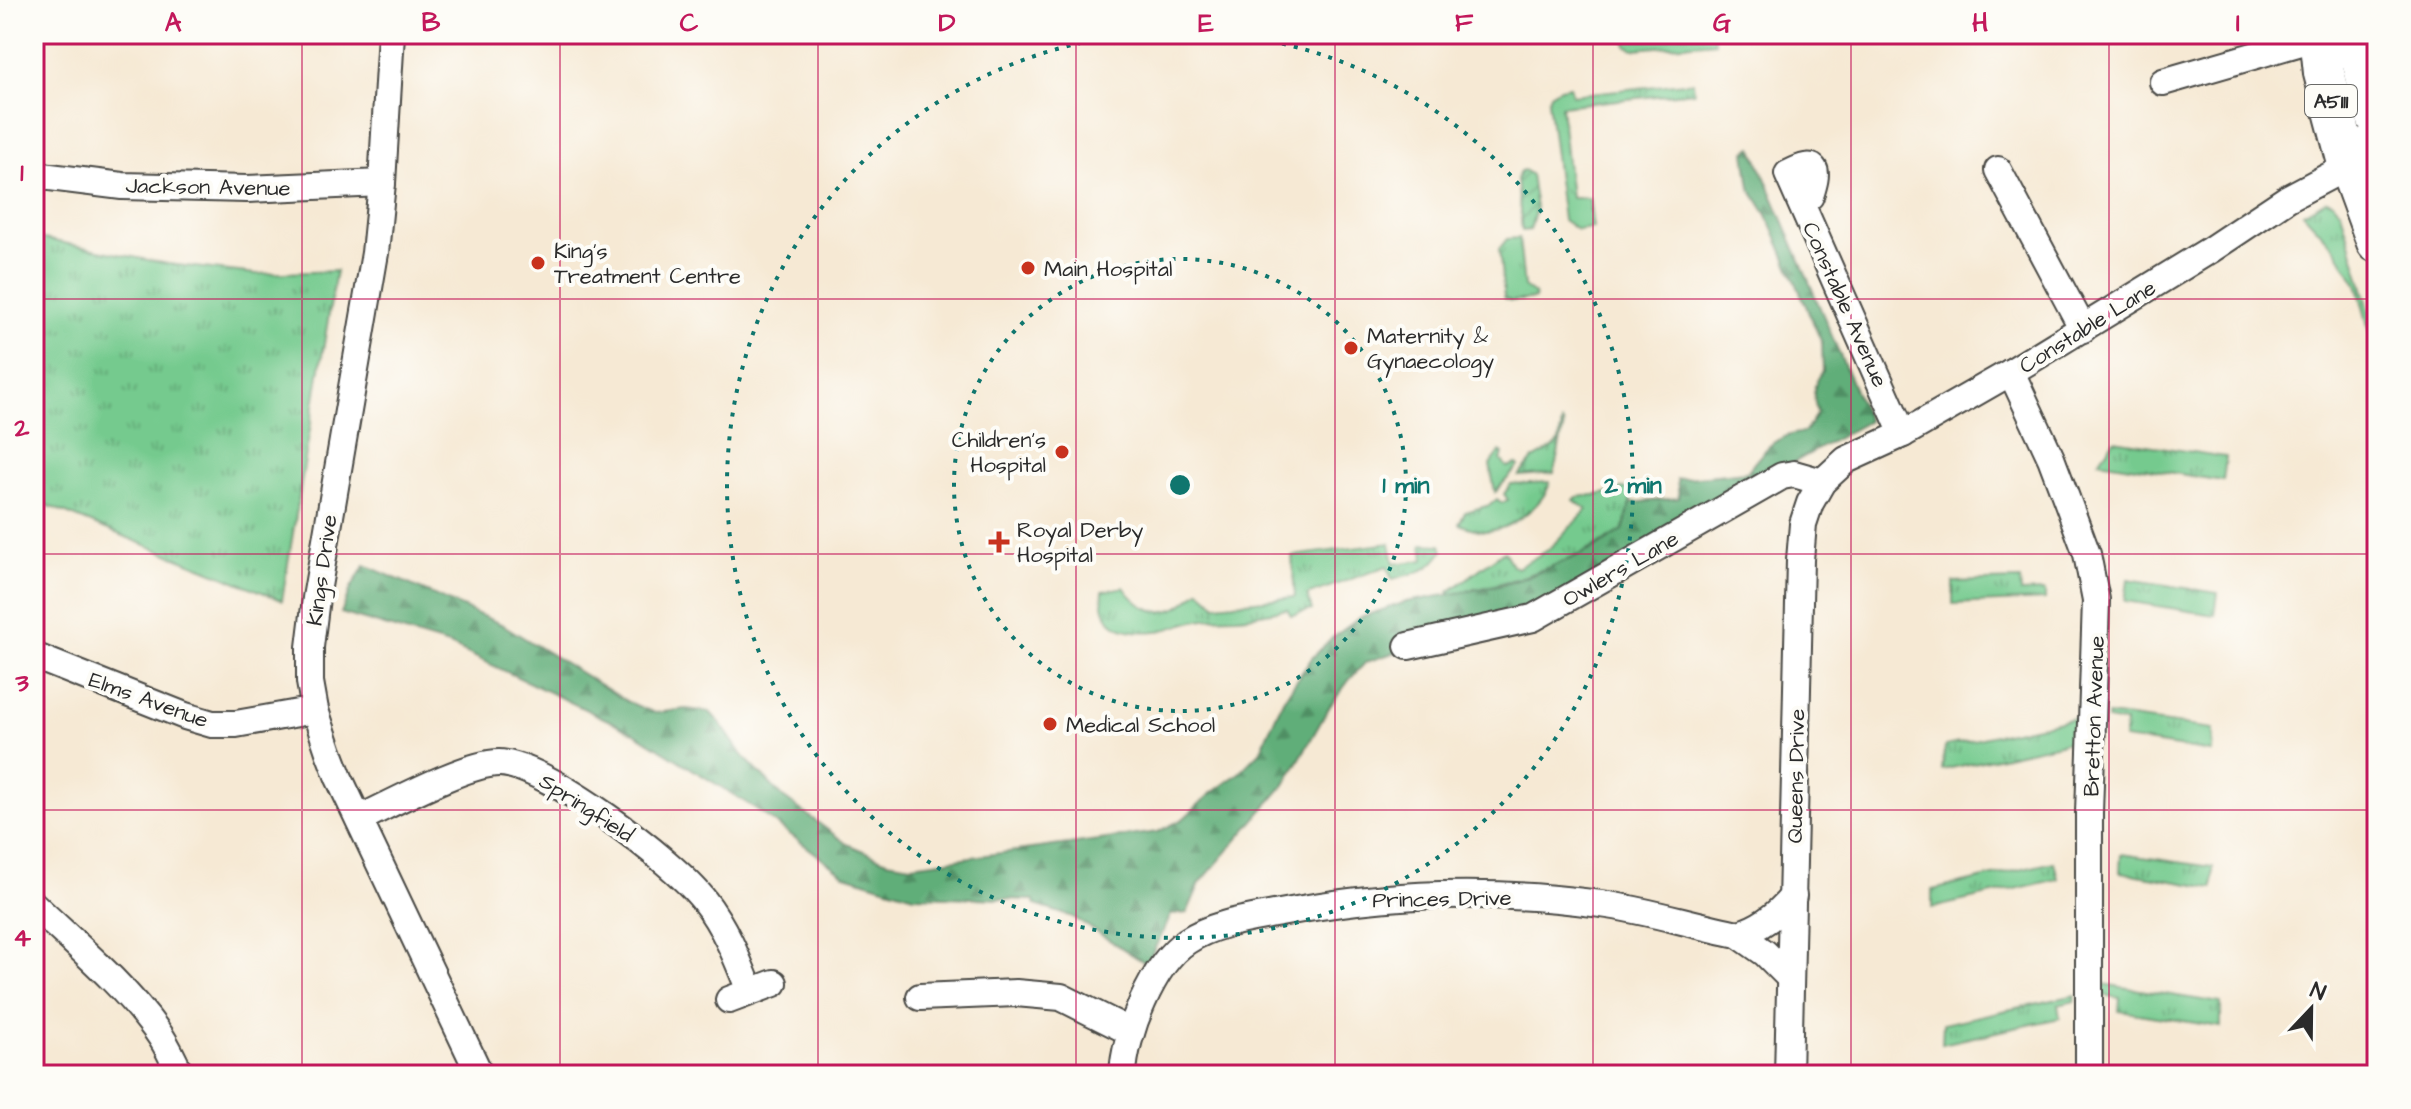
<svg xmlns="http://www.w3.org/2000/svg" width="2411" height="1109" viewBox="0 0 2411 1109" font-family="'Architects Daughter',sans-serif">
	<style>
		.grass { fill: url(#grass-tufts); stroke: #507a5c; stroke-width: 2 }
		.forest { fill: url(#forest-firs); stroke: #466c52; stroke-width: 2 }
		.garden { fill: url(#garden-furrows); stroke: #507a5c; stroke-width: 2 }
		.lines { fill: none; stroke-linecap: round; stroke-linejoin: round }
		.minor-casing { stroke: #494844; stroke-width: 30 }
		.highway-casing { stroke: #494844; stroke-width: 44 }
		.minor { stroke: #fff; stroke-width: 26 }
		.highway { stroke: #fff; stroke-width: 40 }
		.grid { fill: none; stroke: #c2185b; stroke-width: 2; stroke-opacity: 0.55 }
		.ring { fill: none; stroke: #0f766e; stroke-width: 4; stroke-dasharray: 4 8 }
		.poi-dot { fill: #c8321e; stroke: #fdfcf7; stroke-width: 3 }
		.labels { text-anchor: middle; stroke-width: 8; stroke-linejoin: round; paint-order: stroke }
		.shield { fill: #fdfcf7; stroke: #6a6a68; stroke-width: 2 }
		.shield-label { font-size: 20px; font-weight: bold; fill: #2b2b2b }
		.street-label { font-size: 22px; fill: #2b2b2b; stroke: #fdfcf7 }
		.poi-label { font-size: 22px; fill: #2b2b2b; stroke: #fdfcf7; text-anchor: start }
		.centre { fill: #0f766e; stroke: #fdfcf7; stroke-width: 4 }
		.ring-label { font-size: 24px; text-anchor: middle; font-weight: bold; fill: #0f766e; stroke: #fdfcf7; stroke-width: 8; stroke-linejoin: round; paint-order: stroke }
		.neatline { fill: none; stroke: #c2185b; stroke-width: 3 }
		.grid-label { font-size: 26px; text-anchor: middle; font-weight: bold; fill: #c2185b }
	</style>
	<defs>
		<pattern id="grass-tufts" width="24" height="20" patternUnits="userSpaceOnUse" patternTransform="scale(2)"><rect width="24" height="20" fill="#75ca8e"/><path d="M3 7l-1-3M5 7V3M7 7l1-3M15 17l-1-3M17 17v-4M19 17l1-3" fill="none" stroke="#60a474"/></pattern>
		<pattern id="forest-firs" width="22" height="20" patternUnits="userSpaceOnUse" patternTransform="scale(2)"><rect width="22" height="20" fill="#60ae79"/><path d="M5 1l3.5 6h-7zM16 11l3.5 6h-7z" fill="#4f8e63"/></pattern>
		<pattern id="garden-furrows" width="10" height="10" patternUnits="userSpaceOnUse" patternTransform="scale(2)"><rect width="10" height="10" fill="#75ca8e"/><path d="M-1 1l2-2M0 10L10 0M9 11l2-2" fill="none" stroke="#60a474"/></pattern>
	</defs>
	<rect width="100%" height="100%" fill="#fdfcf7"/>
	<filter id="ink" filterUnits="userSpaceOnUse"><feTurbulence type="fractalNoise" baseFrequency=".0125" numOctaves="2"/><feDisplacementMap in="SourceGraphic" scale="16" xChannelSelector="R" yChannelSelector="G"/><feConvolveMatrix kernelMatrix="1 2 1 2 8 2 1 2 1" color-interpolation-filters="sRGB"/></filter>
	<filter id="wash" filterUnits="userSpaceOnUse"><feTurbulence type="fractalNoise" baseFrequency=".006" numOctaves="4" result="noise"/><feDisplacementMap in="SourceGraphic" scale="32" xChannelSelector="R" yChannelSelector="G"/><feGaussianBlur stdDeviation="1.8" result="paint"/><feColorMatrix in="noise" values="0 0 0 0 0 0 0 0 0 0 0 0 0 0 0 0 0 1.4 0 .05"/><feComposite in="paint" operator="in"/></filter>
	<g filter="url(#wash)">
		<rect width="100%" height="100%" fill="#f6e9d4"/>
		<!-- grass -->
		<g class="grass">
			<path d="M1643 34H1712L1715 42 1634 49 1627 46 1625 37Z"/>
			<path d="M1693 82 1694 92 1561 106 1571 198H1589L1593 228 1577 230 1563 220 1548 100 1550 94 1560 88 1570 86 1572 95Z"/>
			<path d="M2326 200 2333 202 2341 211 2377 337 2370 333 2357 284 2334 247 2303 213Z"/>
			<path d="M34 237 168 264 256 274 336 271 282 600 34 500Z"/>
			<path d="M1519 238 1524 287 1534 294 1535 299 1511 301 1506 299 1504 297 1499 249 1507 239Z"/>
			<path d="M1562 423 1564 425 1554 473 1519 476 1533 459 1555 447 1559 442Z"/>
			<path d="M2114 440 2226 457 2223 481 2099 461Z"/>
			<path d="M1500 452 1503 454 1501 460 1507 467 1517 464 1519 466 1495 492 1490 465Z"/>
			<path d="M1550 482C1544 505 1509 531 1485 531 1476 530 1467 527 1459 524L1465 512 1490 505 1497 499 1502 503 1508 500 1504 494 1511 484Z"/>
			<path d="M1626 488 1630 490 1631 503 1623 530C1569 565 1514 582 1451 595L1449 592 1504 551 1512 565 1517 568 1548 550 1587 510 1574 500 1577 497 1603 494Z"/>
			<path d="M1390 543 1394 564 1424 560 1422 544 1441 545 1443 551C1430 572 1415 573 1392 579L1387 566 1307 595 1312 610 1291 615 1287 609C1270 612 1253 616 1237 617 1224 617 1212 617 1199 620 1185 622 1171 630 1157 631 1125 634 1099 627 1103 591L1124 587C1135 603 1153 617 1174 609 1183 606 1192 596 1200 590L1216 605 1295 597 1292 556Z"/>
			<path d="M2128 579 2218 593 2215 615 2125 601Z"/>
			<path d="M2020 580 2021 592 2045 591V600L1953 604V582Z"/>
			<path d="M2108 715 2213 729 2212 752 2124 739 2125 723 2107 720Z"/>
			<path d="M2079 717 2078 740 1942 770 1945 746Z"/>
			<path d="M2121 854 2213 867V888L2120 872Z"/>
			<path d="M2054 862 2058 879 1932 908V890Z"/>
			<path d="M2103 984 2221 1003V1027L2119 1011 2120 998 2102 995Z"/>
			<path d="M2076 995 2075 1001 2058 1005 2060 1018 1942 1044 1943 1024Z"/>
		</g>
		<!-- forest -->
		<path class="forest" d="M1752 147 1868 421 1541 604 1366 662 1350 679 1330 706 1286 783 1200 883 1187 913 1171 915 1147 964 1073 917 1035 905 1034 900 914 896 845 875 756 809 633 732 452 646 341 613 351 588 365 565 503 625 628 702 655 713 686 709 710 712 720 723 742 755 783 797 847 844 887 861 912 865 1158 832 1183 819 1209 795 1239 773 1260 752 1283 700 1312 658 1332 638 1361 617 1406 602 1502 585 1532 575 1593 549 1623 530 1631 503 1679 498 1677 479 1747 472C1766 448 1773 436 1805 432L1817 413C1813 395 1811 387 1823 371L1822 343 1767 215 1750 188 1745 152Z"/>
		<!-- garden -->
		<path class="garden" d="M1524 170 1531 175 1536 208 1530 230 1522 231 1517 179 1520 171Z"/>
	</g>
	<g filter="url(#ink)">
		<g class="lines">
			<!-- minor casing -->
			<g class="minor-casing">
				<g id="minor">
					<path d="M391 34 382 183 375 253 316 598 310 647V682L315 710 329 752 339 778 480 1075"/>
					<path d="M2163 82 2329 34"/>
					<path d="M2377 131 2370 137 2377 174"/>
					<path d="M1998 170 2083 329"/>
					<path d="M34 175 122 186 247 189 382 183"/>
					<path d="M1800 200 1810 196C1818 171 1820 157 1788 174L1903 434"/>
					<path d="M2011 372 2051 458 2068 503 2087 554 2096 600 2089 813V1075"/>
					<path d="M1408 646 1533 618 1782 476 1794 474 1822 482"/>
					<path d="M34 656 185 716 212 724H236L315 710"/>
					<path d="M359 819C391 804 466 763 499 763 546 764 673 861 703 899 725 927 737 958 750 991"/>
					<path d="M34 905C76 945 123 984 157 1031 167 1044 173 1060 181 1075"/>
					<path d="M1738 934 1765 953 1790 978"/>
					<path d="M920 997 1016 993 1061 997 1131 1032"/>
					<path d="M729 1000 774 983"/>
					<path d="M1123 1075C1124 1036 1153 963 1187 941 1214 923 1249 919 1280 913 1390 892 1490 889 1601 904 1647 910 1692 925 1738 934 1761 928 1778 914 1793 896"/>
					<path d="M1788 1075 1800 560 1803 524 1810 503 1822 482 1846 460 1903 434 2011 372 2210 250 2288 198 2339 171 2348 163"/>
				</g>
			</g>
			<!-- highway casing -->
			<g class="highway-casing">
				<g id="highway">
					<path d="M2320 34 2324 73 2348 163 2377 242"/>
					<path d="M2355 34 2377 117"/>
				</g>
			</g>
			<!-- minor -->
			<use href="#minor" class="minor"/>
			<!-- highway -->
			<use href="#highway" class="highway"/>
		</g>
	</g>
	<!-- grid -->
	<path class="grid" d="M302 34V1075M560 34V1075M818 34V1075M1076 34V1075M1335 34V1075M1593 34V1075M1851 34V1075M2109 34V1075M34 299H2377M34 554H2377M34 810H2377"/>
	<!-- distance rings -->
	<g class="ring">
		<circle cx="1180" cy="485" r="226"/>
		<path d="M1223 34A453 453 0 1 1 1137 34"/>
	</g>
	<!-- markers -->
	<g class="poi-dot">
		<circle cx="538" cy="263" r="8"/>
		<circle cx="1028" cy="268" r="8"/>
		<circle cx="1351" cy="348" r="8"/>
		<circle cx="1062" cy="452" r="8"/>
		<path d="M995 530h8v8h8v8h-8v8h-8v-8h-8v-8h8z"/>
		<circle cx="1050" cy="724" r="8"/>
	</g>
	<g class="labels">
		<!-- shield labels -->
		<rect class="shield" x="2305" y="85" width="52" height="32" rx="6"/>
		<g class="shield-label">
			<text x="2331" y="108">A5111</text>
		</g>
		<!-- street labels -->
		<g class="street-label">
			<text transform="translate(208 186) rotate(1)" y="8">Jackson Avenue</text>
			<text transform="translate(1846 304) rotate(66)" y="8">Constable Avenue</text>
			<text transform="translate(2087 326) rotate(-32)" y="8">Constable Lane</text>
			<text transform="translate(1620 568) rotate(-30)" y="8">Owlers Lane</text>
			<text transform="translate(321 570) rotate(-82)" y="8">Kings Drive</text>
			<text transform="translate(149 699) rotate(20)" y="8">Elms Avenue</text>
			<text transform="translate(2093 716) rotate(-88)" y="8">Bretton Avenue</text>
			<text transform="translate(1795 776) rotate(-89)" y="8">Queens Drive</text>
			<text transform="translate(587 807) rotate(33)" y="8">Springfield</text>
			<text transform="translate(1442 898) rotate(-1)" y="8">Princes Drive</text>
		</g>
		<!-- poi labels -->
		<g class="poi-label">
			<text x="554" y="258">King's<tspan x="554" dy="25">Treatment Centre</tspan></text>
			<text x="1044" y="276">Main Hospital</text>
			<text x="1367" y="343">Maternity &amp;<tspan x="1367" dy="25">Gynaecology</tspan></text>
			<text x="1046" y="447" text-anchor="end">Children's<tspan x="1046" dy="25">Hospital</tspan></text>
			<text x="1017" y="537">Royal Derby<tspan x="1017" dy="25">Hospital</tspan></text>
			<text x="1066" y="732">Medical School</text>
		</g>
	</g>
	<circle cx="1180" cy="485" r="12" class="centre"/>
	<g class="ring-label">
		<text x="1406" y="493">1 min</text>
		<text x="1633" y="493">2 min</text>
	</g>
	<!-- margin -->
	<rect width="2411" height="1109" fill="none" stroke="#fdfcf7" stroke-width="88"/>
	<!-- north arrow -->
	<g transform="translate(2311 1009) rotate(22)" stroke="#fdfcf7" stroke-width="6" paint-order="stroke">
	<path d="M0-6L14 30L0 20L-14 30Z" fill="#2b2b2b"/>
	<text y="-12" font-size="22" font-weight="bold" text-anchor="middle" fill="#2b2b2b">N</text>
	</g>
	<rect x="44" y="44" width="2323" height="1021" class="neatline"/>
	<g class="grid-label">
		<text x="173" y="31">A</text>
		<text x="431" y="31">B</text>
		<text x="689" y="31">C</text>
		<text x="947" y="31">D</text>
		<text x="1206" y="31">E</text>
		<text x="1464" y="31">F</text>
		<text x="1722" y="31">G</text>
		<text x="1980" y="31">H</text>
		<text x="2238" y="31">I</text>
		<text x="22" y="181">1</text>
		<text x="22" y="436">2</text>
		<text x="22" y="691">3</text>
		<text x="22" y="946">4</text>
	</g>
</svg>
